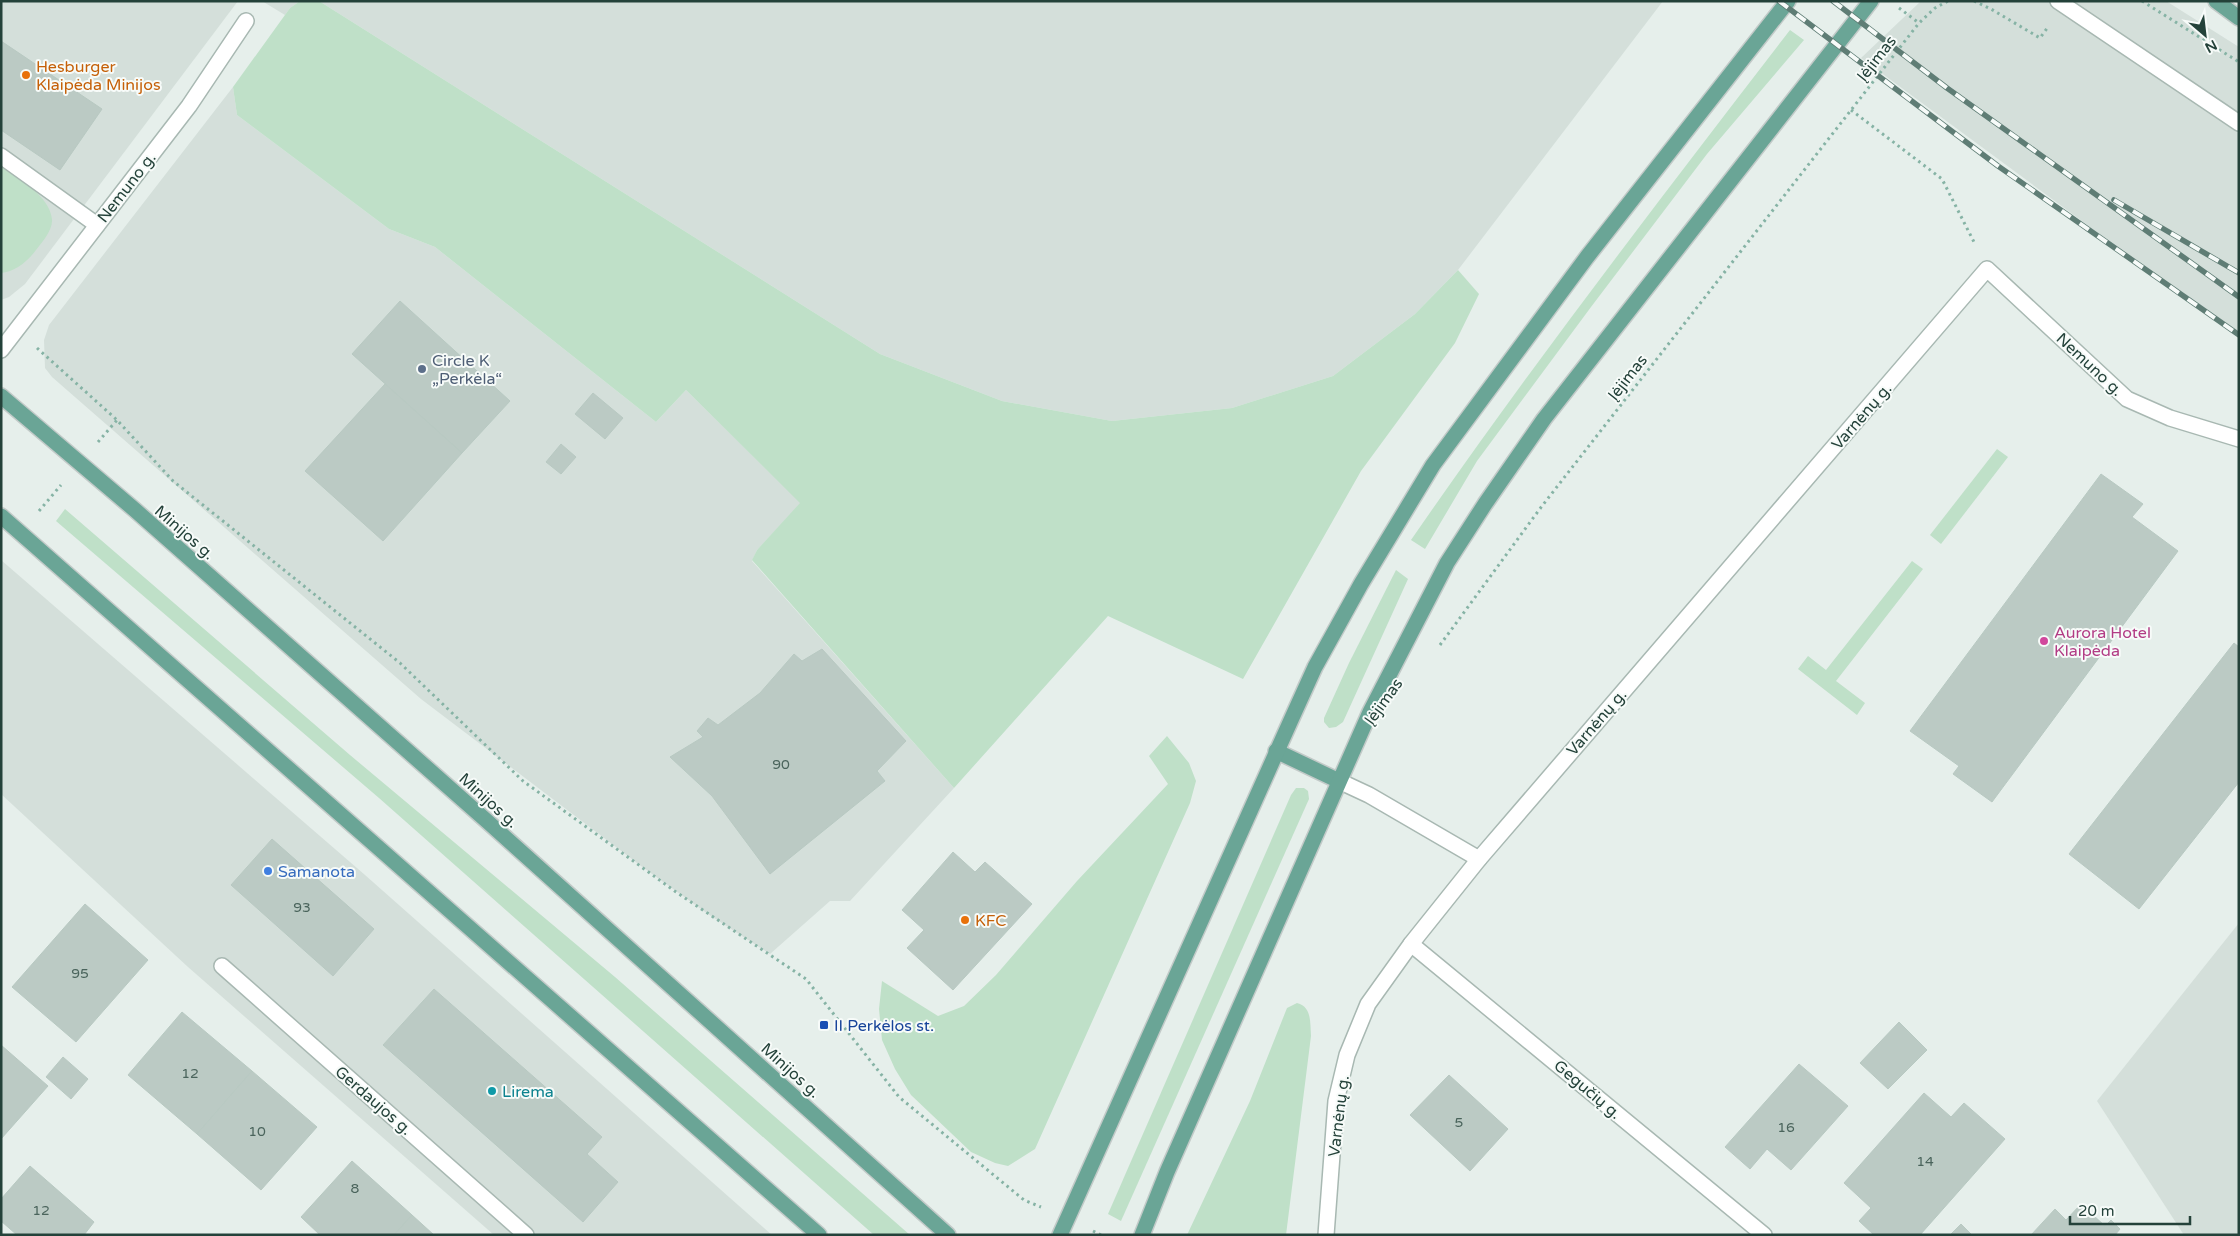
<svg xmlns="http://www.w3.org/2000/svg" width="2240" height="1236" viewBox="0 0 2240 1236" font-family="'Varela Round',sans-serif">
	<style>
		.built { fill: #d4dfda }
		.green { fill: #bfe0c8 }
		.building { fill: #bbcac4; stroke: #b8c9c2 }
		.lines { fill: none; stroke-linecap: round; stroke-linejoin: round }
		.lane-casing { stroke: #a8b8b2; stroke-width: 18 }
		.street-casing { stroke: #a8b8b2; stroke-width: 18 }
		.primary-casing { stroke: #c2cac8; stroke-width: 18 }
		.path { stroke: #86b3a5; stroke-width: 3; stroke-dasharray: 2.5 4; stroke-linecap: butt }
		.lane { stroke: #fff; stroke-width: 15 }
		.street { stroke: #fff; stroke-width: 15 }
		.primary { stroke: #6aa596; stroke-width: 15 }
		.rail-casing { stroke: #5f7d75; stroke-width: 5.5 }
		.rail { stroke: #f7fbf9; stroke-width: 4; stroke-dasharray: 11; stroke-linecap: butt }
		.food-dot { fill: #e8710a; stroke: #f7fbf9; stroke-width: 2 }
		.service-dot { fill: #5c6f8a; stroke: #f7fbf9; stroke-width: 2 }
		.hotel-dot { fill: #d1479c; stroke: #f7fbf9; stroke-width: 2 }
		.shop-dot { fill: #3f7fe0; stroke: #f7fbf9; stroke-width: 2 }
		.transit-dot { fill: #1a4fb4; stroke: #f7fbf9; stroke-width: 2 }
		.culture-dot { fill: #0f9aa8; stroke: #f7fbf9; stroke-width: 2 }
		.labels { text-anchor: middle; stroke-width: 4; stroke-linejoin: round; paint-order: stroke }
		.number-label { font-size: 14px; fill: #4a645c }
		.street-label { font-size: 16px; fill: #24423a; stroke: #f7fbf9 }
		.food-label { font-size: 16px; fill: #c56008; stroke: #f7fbf9; text-anchor: start }
		.service-label { font-size: 16px; fill: #4e5e75; stroke: #f7fbf9; text-anchor: start }
		.hotel-label { font-size: 16px; fill: #b23c85; stroke: #f7fbf9; text-anchor: start }
		.shop-label { font-size: 16px; fill: #366cbe; stroke: #f7fbf9; text-anchor: start }
		.transit-label { font-size: 16px; fill: #164399; stroke: #f7fbf9; text-anchor: start }
		.culture-label { font-size: 16px; fill: #0d838f; stroke: #f7fbf9; text-anchor: start }
	</style>
	<rect width="100%" height="100%" fill="#e6efeb"/>
	<!-- built -->
	<g class="built">
		<path d="M1 1H238L25 284 9 297 1 300Z"/>
		<path d="M262 1H300L290 8 285 15Z"/>
		<path d="M319 1H1663L1458 270 1415 314 1333 376 1232 408 1112 421 1002 401 880 354Z"/>
		<path d="M1921 1H2166L2239 47V332L2124 252 1861 58Z"/>
		<path d="M233 87 237 115 389 229 435 247 656 422 686 390 801 503 757 550 752 561 954 788 850 901H830L770 954 708 914 641 866 421 699 52 377 45 368 44 340 49 325Z"/>
		<path d="M1 560 365 875 772 1235H494L188 967 1 794Z"/>
		<path d="M2239 923V1235H2184L2097 1101Z"/>
	</g>
	<!-- green -->
	<g class="green">
		<path d="M300 1H319L880 354 1002 401 1112 421 1232 408 1333 376 1415 314 1458 270 1479 294 1455 343 1361 471 1243 679 1108 616 954 788 752 560 757 550 800 503 686 390 656 422 435 247 389 229 237 115 233 87 290 8Z"/>
		<path d="M1790 30 1804 40 1707 154 1591 307 1477 461 1425 549 1411 540C1531 366 1661 198 1790 30Z"/>
		<path d="M1 167C19 179 49 195 52 219 53 230 42 242 36 250 28 261 15 272 1 273Z"/>
		<path d="M1997 449 2008 457 1941 544 1930 535Z"/>
		<path d="M65 509 350 755 615 977 910 1235H874L379 798 56 521Z"/>
		<path d="M1912 561 1923 569 1836 681 1865 703 1857 715 1798 669 1808 656 1826 670Z"/>
		<path d="M1396 570 1408 579 1343 722 1336 727 1329 728 1324 722V718L1349 663Z"/>
		<path d="M1167 736 1189 763 1196 781 1190 803 1035 1149 1008 1166 995 1163 971 1152 911 1095 895 1069 882 1040 879 1009 882 981 938 1016 964 1006 996 975 1077 881 1168 784 1149 756Z"/>
		<path d="M1296 788H1304L1308 791 1309 799 1121 1221 1108 1214 1291 795Z"/>
		<path d="M1297 1003C1312 1007 1310 1022 1311 1036L1286 1235H1187L1250 1101 1287 1008Z"/>
	</g>
	<!-- building -->
	<g class="building">
		<path d="M1 41 102 109 60 170 1 130Z"/>
		<path d="M400 301 510 401 462 453 352 354Z"/>
		<path d="M385 384 462 453 383 541 305 471Z"/>
		<path d="M593 393 623 418 605 439 575 414Z"/>
		<path d="M561 444 576 457 561 474 546 462Z"/>
		<path d="M2101 474 2143 504 2132 517 2178 551 1992 802 1953 774 1959 766 1910 731Z"/>
		<path d="M2234 643 2239 647V782L2139 909 2069 854Z"/>
		<path d="M822 649 906 741 877 771 885 781 770 874 712 796 670 757 703 737 697 731 708 718 718 725 760 693 794 654 802 661Z"/>
		<path d="M272 839 374 929 333 976 231 885Z"/>
		<path d="M953 852 975 872 985 862 1032 904 953 990 907 948 924 930 902 910Z"/>
		<path d="M85 904 148 960 76 1042 12 987Z"/>
		<path d="M434 989 602 1137 587 1154 618 1182 583 1222 383 1045Z"/>
		<path d="M182 1012 252 1071 197 1134 128 1075Z"/>
		<path d="M1899 1022 1927 1050 1888 1089 1860 1063Z"/>
		<path d="M1 1045 48 1086 1 1139Z"/>
		<path d="M63 1057 88 1079 71 1099 46 1077Z"/>
		<path d="M1799 1064 1848 1106 1791 1170 1767 1149 1750 1169 1725 1147Z"/>
		<path d="M252 1071 317 1127 261 1190 197 1134Z"/>
		<path d="M1449 1075 1508 1129 1470 1171 1410 1115Z"/>
		<path d="M1924 1093 1951 1117 1964 1103 2005 1139 1920 1235H1874L1859 1221 1871 1208 1844 1183Z"/>
		<path d="M352 1161 412 1215 394 1235H320L301 1217Z"/>
		<path d="M30 1166 94 1222 84 1235H17L1 1221V1199Z"/>
		<path d="M2081 1204 2105 1226 2111 1220 2120 1229 2115 1235H2031L2055 1209 2066 1220Z"/>
		<path d="M412 1215 434 1235H394Z"/>
		<path d="M1961 1224 1972 1235H1950Z"/>
	</g>
	<g class="lines">
		<!-- lane casing -->
		<g class="lane-casing">
			<path id="lane" d="M1 156 97 225"/>
		</g>
		<!-- street casing -->
		<g class="street-casing">
			<g id="street">
				<path d="M2058 1 2239 123"/>
				<path d="M1 350 189 106 246 21"/>
				<path d="M1339 781 1369 795 1479 859"/>
				<path d="M1411 944 1764 1235"/>
				<path d="M222 966 526 1235"/>
				<path d="M1326 1235 1336 1101 1347 1055 1368 1004 1411 944 1479 859 1987 269 2127 399 2170 418 2239 439"/>
			</g>
		</g>
		<!-- primary casing -->
		<g class="primary-casing">
			<g id="primary">
				<path d="M2216 1 2239 18"/>
				<path d="M1 396 135 510 488 822 948 1235"/>
				<path d="M1 516 819 1235"/>
				<path d="M1276 751 1339 781"/>
				<path d="M1060 1235 1291 720 1315 667 1361 584 1433 465 1587 257 1788 1"/>
				<path d="M1142 1235 1167 1172 1370 712 1447 563 1485 504 1544 419 1871 1"/>
			</g>
		</g>
		<!-- path -->
		<g class="path">
			<path d="M1974 1 1991 9 2040 38 2048 27"/>
			<path d="M2142 1 2239 62"/>
			<path d="M1899 8 1919 23"/>
			<path d="M1851 110 1942 179 1975 244"/>
			<path d="M37 348 117 420 173 481 400 663 523 781 676 892 806 979 899 1097 1024 1200 1041 1207"/>
			<path d="M98 442 117 420"/>
			<path d="M39 511 61 485"/>
			<path d="M1440 645 1542 506 1919 23 1935 8 1948 1"/>
			<path d="M1093 1231 1101 1235"/>
		</g>
		<!-- lane -->
		<use href="#lane" class="lane"/>
		<!-- street -->
		<use href="#street" class="street"/>
		<!-- primary -->
		<use href="#primary" class="primary"/>
		<!-- rail casing -->
		<g class="rail-casing">
			<g id="rail">
				<path d="M1779 1 1998 166 2239 335"/>
				<path d="M1833 1 1947 88 2239 297"/>
				<path d="M2114 200 2239 273"/>
			</g>
		</g>
		<!-- rail -->
		<use href="#rail" class="rail"/>
	</g>
	<!-- markers -->
	<g class="food-dot">
		<circle cx="26" cy="75" r="5"/>
		<circle cx="965" cy="920" r="5"/>
	</g>
	<circle class="service-dot" cx="422" cy="369" r="5"/>
	<circle class="hotel-dot" cx="2044" cy="641" r="5"/>
	<circle class="shop-dot" cx="268" cy="871" r="5"/>
	<rect class="transit-dot" x="819" y="1020" width="10" height="10" rx="2.5"/>
	<circle class="culture-dot" cx="492" cy="1091" r="5"/>
	<g class="labels">
		<!-- number labels -->
		<g class="number-label">
			<text x="781" y="769">90</text>
			<text x="302" y="912">93</text>
			<text x="80" y="978">95</text>
			<text x="190" y="1078">12</text>
			<text x="1459" y="1127">5</text>
			<text x="1786" y="1132">16</text>
			<text x="257" y="1136">10</text>
			<text x="1925" y="1166">14</text>
			<text x="355" y="1193">8</text>
			<text x="41" y="1215">12</text>
		</g>
		<!-- street labels -->
		<g class="street-label">
			<text transform="translate(1876 58) rotate(-52)" y="6">Įėjimas</text>
			<text transform="translate(126 187) rotate(-52)" y="6">Nemuno g.</text>
			<text transform="translate(2090 364) rotate(43)" y="6">Nemuno g.</text>
			<text transform="translate(1627 377) rotate(-52)" y="6">Įėjimas</text>
			<text transform="translate(1861 416) rotate(-49)" y="6">Varnėnų g.</text>
			<text transform="translate(185 532) rotate(41)" y="6">Minijos g.</text>
			<text transform="translate(1383 701) rotate(-54)" y="6">Įėjimas</text>
			<text transform="translate(1596 722) rotate(-49)" y="6">Varnėnų g.</text>
			<text transform="translate(489 800) rotate(42)" y="6">Minijos g.</text>
			<text transform="translate(791 1070) rotate(42)" y="6">Minijos g.</text>
			<text transform="translate(1588 1089) rotate(40)" y="6">Gegučių g.</text>
			<text transform="translate(374 1100) rotate(41)" y="6">Gerdaujos g.</text>
			<text transform="translate(1338 1116) rotate(-83)" y="6">Varnėnų g.</text>
		</g>
		<!-- food labels -->
		<g class="food-label">
			<text x="36" y="72">Hesburger<tspan x="36" dy="18">Klaipėda Minijos</tspan></text>
			<text x="975" y="926">KFC</text>
		</g>
		<!-- service labels -->
		<g class="service-label">
			<text x="432" y="366">Circle K<tspan x="432" dy="18">„Perkėla“</tspan></text>
		</g>
		<!-- hotel labels -->
		<g class="hotel-label">
			<text x="2054" y="638">Aurora Hotel<tspan x="2054" dy="18">Klaipėda</tspan></text>
		</g>
		<!-- shop labels -->
		<g class="shop-label">
			<text x="278" y="877">Samanota</text>
		</g>
		<!-- transit labels -->
		<g class="transit-label">
			<text x="834" y="1031">II Perkėlos st.</text>
		</g>
		<!-- culture labels -->
		<g class="culture-label">
			<text x="502" y="1097">Lirema</text>
		</g>
	</g>
	<!-- border -->
	<rect width="2240" height="1236" fill="none" stroke="#24423a" stroke-width="5"/>
	<!-- north arrow -->
	<g transform="translate(2205 35) rotate(152)" stroke="#f7fbf9" stroke-width="4" paint-order="stroke">
	<path d="M0-4L9 19L0 12L-9 19Z" fill="#24423a"/>
	<text y="-8" font-size="14" font-weight="bold" text-anchor="middle" fill="#24423a">N</text>
	</g>
	<!-- scale -->
	<path d="M2070 1216v8h120v-8" fill="none" stroke="#24423a" stroke-width="2.5"/>
	<text x="2078" y="1216" font-size="15" fill="#24423a" stroke="#f7fbf9" stroke-width="4" paint-order="stroke">20 m</text>
</svg>
